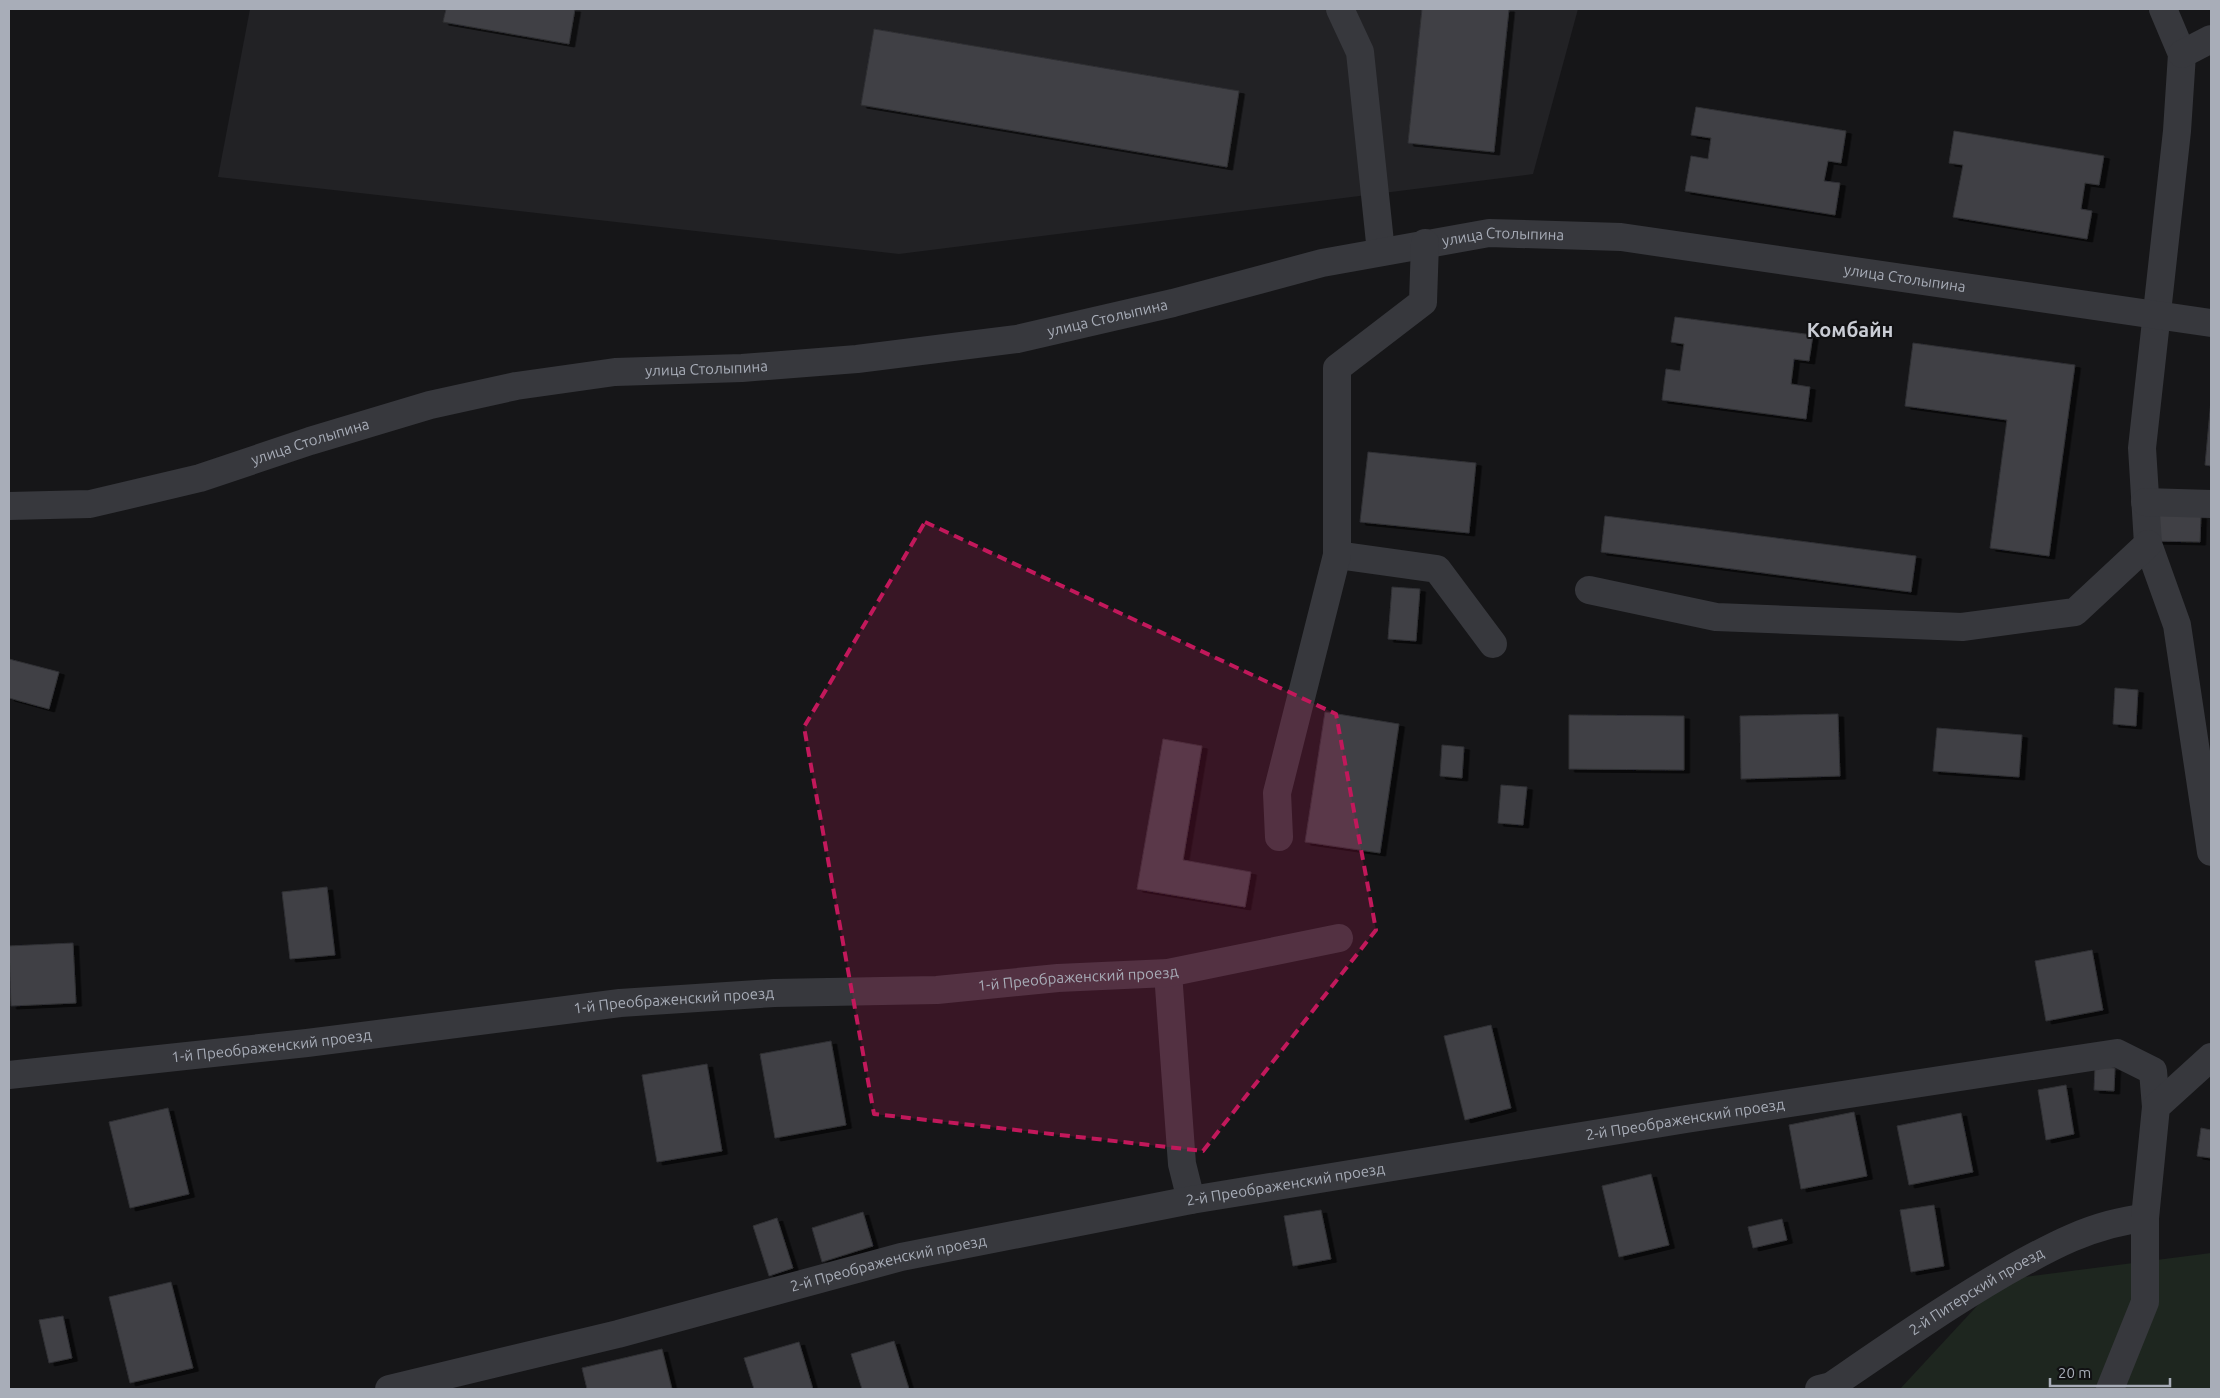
<svg xmlns="http://www.w3.org/2000/svg" width="2220" height="1398" viewBox="0 0 2220 1398" font-family="Ubuntu,sans-serif">
	<style>
		.built { fill: #222225 }
		.green { fill: #1e261f }
		.building { fill: #404145; stroke: #303034; filter: url(#shadow) }
		.lines { fill: none; stroke-linecap: round; stroke-linejoin: round }
		.minor { stroke: #37383d; stroke-width: 28 }
		.marked { fill: #c2185b; fill-opacity: 0.2; stroke: #c2185b; stroke-width: 4; stroke-dasharray: 10 6; stroke-linejoin: round }
		.labels { text-anchor: middle; stroke-width: 4; stroke-linejoin: round; paint-order: stroke }
		.street-label { font-size: 15px; fill: #a8adb8; stroke: #111113 }
		.district-label { font-size: 20px; font-weight: bold; fill: #c9ccd4; stroke: #111113 }
	</style>
	<defs>
		<filter id="shadow"><feDropShadow dx="5.5" dy="3" stdDeviation="0" flood-color="#0009"/></filter>
	</defs>
	<rect width="100%" height="100%" fill="#161618"/>
	<!-- built -->
	<path class="built" d="M250 9H1578L1533 174 899 254 218 177Z"/>
	<!-- green -->
	<path class="green" d="M2211 1253V1389H1900L2001 1280Z"/>
	<!-- building -->
	<g class="building">
		<path d="M446 9H575L569 44 443 22Z"/>
		<path d="M1422 9H1509L1494 152 1408 143Z"/>
		<path d="M874 29 1239 91 1227 167 861 105Z"/>
		<path d="M1696 107 1846 131 1841 163 1828 161 1824 181 1840 183 1835 215 1685 191 1691 156 1708 159 1711 138 1691 135Z"/>
		<path d="M1954 131 2104 156 2099 185 2085 183 2081 209 2092 211 2087 239 1953 217 1963 165 1949 163Z"/>
		<path d="M1675 317 1813 335 1809 361 1794 359 1791 384 1810 387 1806 419 1662 400 1666 369 1680 371 1684 344 1671 342Z"/>
		<path d="M1913 343 2075 365 2049 556 1990 548 2007 420 1905 406Z"/>
		<path d="M2211 400V466L2205 465Z"/>
		<path d="M1368 452 1476 463 1469 533 1360 522Z"/>
		<path d="M2153 515 2201 516 2200 542 2153 541Z"/>
		<path d="M1605 516 1916 556 1911 592 1601 552Z"/>
		<path d="M1392 587 1420 589 1416 641 1388 639Z"/>
		<path d="M9 659 59 672 49 709 9 698Z"/>
		<path d="M2115 688 2138 690 2136 726 2113 724Z"/>
		<path d="M1325 712 1399 724 1380 853 1305 842Z"/>
		<path d="M1838 714 1840 776 1741 779 1740 716Z"/>
		<path d="M1569 715 1684 716V770L1569 769Z"/>
		<path d="M1937 728 2022 735 2019 777 1933 771Z"/>
		<path d="M1163 739 1202 746 1183 860 1251 872 1245 907 1137 889Z"/>
		<path d="M1442 745 1464 747 1462 778 1440 776Z"/>
		<path d="M1501 785 1527 787 1523 825 1498 823Z"/>
		<path d="M327 887 335 955 290 959 282 892Z"/>
		<path d="M73 943 76 1003 11 1006 9 946Z"/>
		<path d="M2092 950 2103 1010 2046 1021 2035 961Z"/>
		<path d="M1491 1025 1511 1108 1465 1120 1444 1036Z"/>
		<path d="M831 1041 846 1125 775 1138 760 1054Z"/>
		<path d="M707 1064 722 1151 657 1162 642 1075Z"/>
		<path d="M2095 1067 2115 1068 2114 1091 2094 1090Z"/>
		<path d="M2066 1085 2074 1134 2046 1140 2038 1090Z"/>
		<path d="M168 1108 189 1194 130 1208 109 1122Z"/>
		<path d="M1854 1112 1867 1176 1801 1189 1789 1125Z"/>
		<path d="M1961 1113 1973 1172 1909 1185 1897 1126Z"/>
		<path d="M2201 1128 2211 1130V1158L2197 1156Z"/>
		<path d="M1651 1174 1669 1245 1619 1257 1602 1186Z"/>
		<path d="M1934 1205 1944 1266 1911 1272 1900 1210Z"/>
		<path d="M1321 1210 1331 1259 1293 1266 1284 1216Z"/>
		<path d="M863 1212 873 1246 822 1262 812 1228Z"/>
		<path d="M777 1218 793 1268 769 1276 753 1226Z"/>
		<path d="M1782 1219 1787 1240 1753 1248 1748 1227Z"/>
		<path d="M171 1282 193 1368 130 1383 109 1297Z"/>
		<path d="M63 1316 72 1358 49 1363 39 1320Z"/>
		<path d="M894 1341 909 1389H862L851 1354Z"/>
		<path d="M799 1342 813 1389H754L744 1358Z"/>
		<path d="M662 1349 672 1389H587L582 1368Z"/>
	</g>
	<g class="lines">
		<!-- minor -->
		<g class="minor">
			<path d="M1340 9 1360 52 1381 252"/>
			<path d="M2163 9 2182 54 2177 131 2142 448 2148 544 2177 625 2211 852"/>
			<path d="M2182 54 2211 39"/>
			<path d="M2145 502 2211 504"/>
			<path id="s1" d="M9 506 90 504 200 478 310 441 430 405 516 386 615 372 742 368 857 359 1017 339 1173 303 1322 263 1489 233 1621 237 2211 323"/>
			<path d="M1337 555 1437 569 1493 644"/>
			<path d="M1589 590 1716 617 1962 627 2075 612 2148 544"/>
			<path d="M1279 837 1277 793 1337 555V368L1423 302 1425 243"/>
			<path d="M1168 973 1182 1164 1191 1200"/>
			<path id="s2" d="M9 1075 307 1043 620 1003 774 993 937 990 1058 978 1168 973 1339 938"/>
			<path id="s3" d="M389 1389 618 1334 901 1257 1191 1200 1686 1119 2117 1053 2153 1071 2156 1107"/>
			<path id="s4" d="M1819 1389 1831 1386C1888 1347 1944 1308 2004 1273 2048 1248 2093 1223 2145 1218"/>
			<path d="M2110 1389 2145 1302V1218L2156 1107 2211 1057"/>
		</g>
	</g>
	<!-- marked area -->
	<path class="marked" d="M925 522 1336 714 1376 930 1203 1151 874 1114 804 727Z"/>
	<g class="labels">
		<!-- street labels -->
		<g class="street-label">
			<text dy="5" stroke="none"><textPath href="#s1" startOffset="1525">улица Столыпина</textPath></text>
			<text dy="5" stroke="none"><textPath href="#s1" startOffset="1930">улица Столыпина</textPath></text>
			<text dy="5" stroke="none"><textPath href="#s1" startOffset="1120">улица Столыпина</textPath></text>
			<text dy="5" stroke="none"><textPath href="#s1" startOffset="715">улица Столыпина</textPath></text>
			<text dy="5" stroke="none"><textPath href="#s1" startOffset="310">улица Столыпина</textPath></text>
			<text dy="5" stroke="none"><textPath href="#s2" startOffset="1074">1-й Преображенский проезд</textPath></text>
			<text dy="5" stroke="none"><textPath href="#s2" startOffset="669">1-й Преображенский проезд</textPath></text>
			<text dy="5" stroke="none"><textPath href="#s2" startOffset="264">1-й Преображенский проезд</textPath></text>
			<text dy="5" stroke="none"><textPath href="#s3" startOffset="1325">2-й Преображенский проезд</textPath></text>
			<text dy="5" stroke="none"><textPath href="#s3" startOffset="920">2-й Преображенский проезд</textPath></text>
			<text dy="5" stroke="none"><textPath href="#s3" startOffset="515">2-й Преображенский проезд</textPath></text>
			<text dy="5" stroke="none"><textPath href="#s4" startOffset="186">2-й Питерский проезд</textPath></text>
		</g>
		<!-- district labels -->
		<g class="district-label">
			<text x="1850" y="337">Комбайн</text>
		</g>
	</g>
	<!-- border -->
	<rect width="2220" height="1398" fill="none" stroke="#a8adb8" stroke-width="20"/>
	<!-- scale -->
	<path d="M2050 1378v8h120v-8" fill="none" stroke="#a8adb8" stroke-width="2.5"/>
	<text x="2058" y="1378" font-size="15" fill="#a8adb8" stroke="#111113" stroke-width="4" paint-order="stroke">20 m</text>
</svg>
